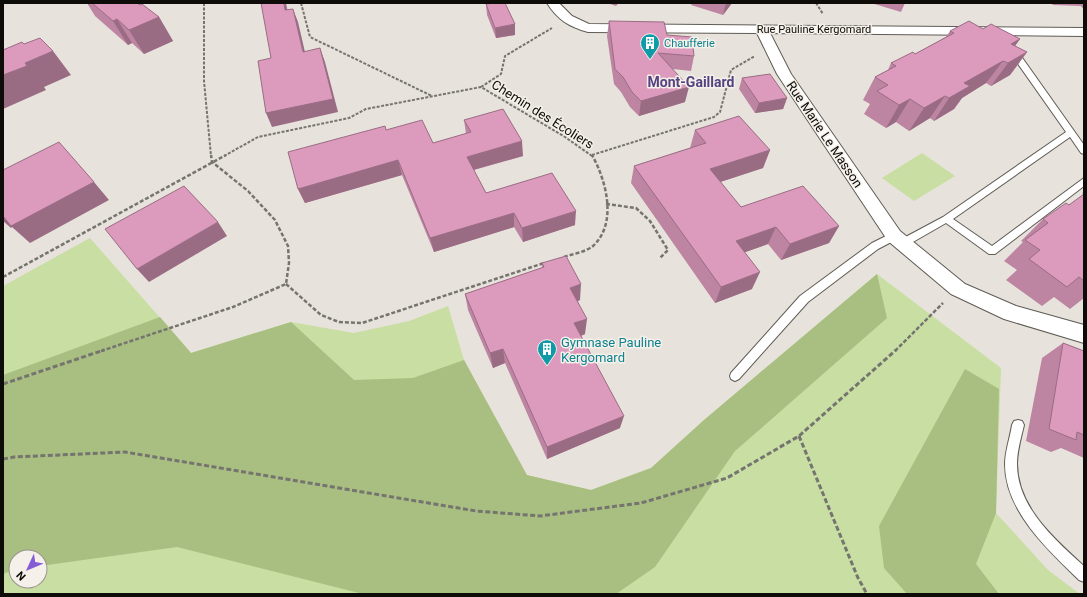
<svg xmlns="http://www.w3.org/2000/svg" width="1087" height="597" viewBox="0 0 1087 597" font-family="Roboto,sans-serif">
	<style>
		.green { fill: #c8dea3; fill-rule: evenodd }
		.forest { fill: #a8bf81 }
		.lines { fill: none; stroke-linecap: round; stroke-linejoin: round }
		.service-casing { stroke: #5f5b55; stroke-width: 2 }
		.minor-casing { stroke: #5f5b55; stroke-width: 2 }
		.path-far2 { stroke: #76746f; stroke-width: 2; stroke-dasharray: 3 1.5; stroke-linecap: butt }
		.path-far1 { stroke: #76746f; stroke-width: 2.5; stroke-dasharray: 4 2; stroke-linecap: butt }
		.path { stroke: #76746f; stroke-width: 3; stroke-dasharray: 5 2.5; stroke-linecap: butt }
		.service { fill: #fff; fill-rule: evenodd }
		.minor { fill: #fff; fill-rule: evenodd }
		.wall { fill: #bd85a2 }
		.shaded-wall { fill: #9a6c84 }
		.building { fill: #dc9bbc; stroke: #9a6c84 }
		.labels { text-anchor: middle; stroke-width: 3; stroke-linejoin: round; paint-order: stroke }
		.far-street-label { font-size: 11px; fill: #0d0c09; stroke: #f5f0e9 }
		.far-culture-label { font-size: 11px; fill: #0d838f; stroke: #f5f0e9; text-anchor: start }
		.street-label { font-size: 13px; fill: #0d0c09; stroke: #f5f0e9 }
		.culture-label { font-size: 13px; fill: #0d838f; stroke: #f5f0e9; text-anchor: start }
		.far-district-label { font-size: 14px; font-weight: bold; fill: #544381; stroke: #f5f0e9 }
	</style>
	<rect width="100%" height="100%" fill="#e7e3dc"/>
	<!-- green -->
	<g class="green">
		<path d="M922 153 955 176 914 201 882 178Z"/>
		<path d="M90 238 191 353 291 322 354 333 409 321 448 306 464 360 526 475 591 490 651 468 704 420 877 274 1001 368 996 513 1048 570 1080 594H3V286ZM16 557H40V581H16Z"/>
	</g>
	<!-- forest -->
	<g class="forest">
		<path d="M877 274 887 318 735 451 655 567 616 594H363L177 547 40 566V557H16V569L3 574V375L160 317 191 353 291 322 354 380 413 378 464 360 527 475 591 490 651 468 704 420Z"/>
		<path d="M965 369 999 389 996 513 976 564 999 594H907L884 568 879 526Z"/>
	</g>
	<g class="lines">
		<!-- service casing -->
		<g class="service-casing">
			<g id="service">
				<path d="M1010 49H1016L1084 145V154L1081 153 1070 137 953 219 992 246 1084 178V186L995 254H989L946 223 906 246H900L898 243 900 240 943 217 1066 132 1009 51Z"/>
				<path d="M894 232 897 233 899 236 897 239 878 249 808 302 739 379 735 381 731 379 730 376 731 373 800 296 872 243Z"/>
				<path d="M1018 420 1022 421 1024 425C1021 438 1017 451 1017 464 1017 507 1055 540 1084 566V582L1079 580C1048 550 1005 511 1005 464 1005 451 1010 438 1012 425L1014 421Z"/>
			</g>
		</g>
		<!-- minor casing -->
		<g class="minor-casing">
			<path id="minor" d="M547 3H559L572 16 589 24 1084 28V36L770 33 791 74 900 231 965 284 1016 306 1084 325V343L1004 319 951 294 888 241 777 74 757 33 588 32C569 27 557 19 547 3Z"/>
		</g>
		<!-- path-far2 -->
		<g class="path-far2">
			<path d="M204 3V81L211 156"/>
			<path d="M301 3 310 37 432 96"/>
			<path d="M816 3 823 14"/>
			<path d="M481 87 501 74 505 56 552 28"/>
			<path d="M592 155 714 117 720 112 731 70 755 56"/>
			<path d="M224 156 258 137 349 118 366 109 481 87 565 137 592 156"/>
		</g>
		<!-- path-far1 -->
		<g class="path-far1">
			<path d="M606 204 636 208 650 221 668 250 660 258"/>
			<path d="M564 257C572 254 586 252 593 246 618 223 606 180 592 155"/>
			<path d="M3 277 226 155"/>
			<path d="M286 284 321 315 339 322 362 323 544 263"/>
			<path d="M101 351 233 307 286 284 289 263 288 246 275 220 248 191 212 162 211 155"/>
			<path d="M895 351 943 303"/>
		</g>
		<!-- path -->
		<g class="path">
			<path d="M3 384 104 350"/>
			<path d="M799 436 858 578 867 594"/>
			<path d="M3 459 14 457 125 452 476 511 540 516 641 503 727 478 799 436 896 350"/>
		</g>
		<!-- service -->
		<use href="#service" class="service"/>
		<!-- minor -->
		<use href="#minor" class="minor"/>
	</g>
	<!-- wall -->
	<g class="wall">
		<path d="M87 3H137L159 17 173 41 144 54 132 43 128 45 95 16Z"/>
		<path d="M607 3H619L616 6Z"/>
		<path d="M692 3H732L723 15 691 5Z"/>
		<path d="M871 3H905L901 12Z"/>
		<path d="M1051 3H1084V10L1081 6 1053 5Z"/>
		<path d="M486 4 515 35 496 38 487 15Z"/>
		<path d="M609 21 667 35 694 56 691 71 673 69 685 102 639 116 630 107 621 92 614 84 607 36Z"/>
		<path d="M983 29 1020 39 1015 46 1027 52 1010 75 991 86 986 83 962 98 954 109 934 121 930 118 909 131 896 122 886 128 864 114 870 104 863 100 875 77 888 70 891 63 915 54 946 37 950 31Z"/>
		<path d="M742 78 787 98 783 109 755 113 739 89Z"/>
		<path d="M464 120 523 156 474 170 486 193 575 225 523 242 514 227 434 252 402 175 305 203 298 189 386 130 433 143 466 134Z"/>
		<path d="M695 130 770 150 763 168 720 182 741 207 839 226 829 243 781 260 768 244 745 252 752 289 715 303 631 183 634 166 690 148Z"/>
		<path d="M1084 192V298L1070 309 1054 297 1042 306 1006 280 1017 270 1004 261 1023 242 1021 241 1043 219 1069 205 1084 194 1082 193Z"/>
		<path d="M542 263 580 300 578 301 585 334 581 336 620 428 547 459 505 363 493 368 468 310 465 294 542 268Z"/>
		<path d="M1063 343 1084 351V458L1061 448 1051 452 1026 441 1042 358Z"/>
	</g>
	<!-- shaded-wall -->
	<g class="shaded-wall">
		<path d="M284 3H286L290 24 285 10Z"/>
		<path d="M726 3H732L723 15Z"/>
		<path d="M293 9 298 22 308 65 303 52Z"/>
		<path d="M159 17 173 41 144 54 129 30Z"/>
		<path d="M117 19 132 43 128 45 113 21Z"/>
		<path d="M515 24V35L496 38 495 28Z"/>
		<path d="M1020 39 1004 61H1003L986 83 962 98 954 109 934 121 949 98 964 83 1011 44Z"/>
		<path d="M320 48 325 62 338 112 272 127 266 113Z"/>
		<path d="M53 51 71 75 44 87 46 90 3 109V75L25 63Z"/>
		<path d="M1027 52 1010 75 991 86 1008 63Z"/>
		<path d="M689 87 685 102 639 116 641 101Z"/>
		<path d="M945 96 930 118 909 131 924 108Z"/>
		<path d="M787 98 783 109 755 113 759 103Z"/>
		<path d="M910 99 896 122 886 128 899 105Z"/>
		<path d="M522 141 523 156 469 171 467 157Z"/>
		<path d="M770 150 763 168 705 187 710 169Z"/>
		<path d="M398 160 402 175 305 203 298 189Z"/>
		<path d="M94 182 109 200 30 243 12 227 11 228 3 221V213Z"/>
		<path d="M576 211 575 225 523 242 522 228Z"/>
		<path d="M514 213V227L434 252 430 238Z"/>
		<path d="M218 222 227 236 149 282 137 269Z"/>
		<path d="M839 226 829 243 781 260 790 244Z"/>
		<path d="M776 227 768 244 729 258 736 241Z"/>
		<path d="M760 272 752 289 715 303 721 287Z"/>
		<path d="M581 284 580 300 569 304 570 288Z"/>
		<path d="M587 319 585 334 573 339 574 323Z"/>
		<path d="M503 349 505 363 493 368 490 353Z"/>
		<path d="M624 416 620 428 547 459V447Z"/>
	</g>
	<!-- building -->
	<g class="building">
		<path d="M92 3H137L140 5 142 4 159 17 129 30 117 19 113 21Z"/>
		<path d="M261 3H284L285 10 293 9 303 52 320 48 333 99 266 113 258 61 271 58Z"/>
		<path d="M495 3H505L515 24 495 28 486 4Z"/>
		<path d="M609 21 664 22 667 35 692 37 694 56 658 53 689 87 641 101 632 92 623 77 615 69Z"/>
		<path d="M969 21 983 29 991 24 1020 39 1011 44 1027 52 1008 63 1003 61 964 83 970 86 949 98 945 96 924 108 910 99 899 105 877 91 888 85 875 77 896 66 891 63 913 52 915 54 954 33 950 31Z"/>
		<path d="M40 38 53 51 25 63 27 66 3 75V50L22 42 24 44Z"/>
		<path d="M770 74 787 98 759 103 742 78Z"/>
		<path d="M503 109 522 141 467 157 486 193 552 173 576 211 522 228 514 213 430 238 398 160 298 189 288 152 385 126 386 130 422 120 433 143 471 132 464 120Z"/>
		<path d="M739 116 770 150 710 169 741 207 803 186 839 226 790 244 776 227 736 241 760 272 721 287 634 166 706 143 695 130Z"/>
		<path d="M59 142 94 182 11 226 3 216V170Z"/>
		<path d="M184 186 218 222 137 269 105 229Z"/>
		<path d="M1084 194V281L1079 277 1067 287 1029 259 1040 250 1025 240 1048 223 1043 219 1066 203 1069 205Z"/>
		<path d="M566 256 581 284 570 288 587 319 574 323 624 416 547 447 503 349 490 353 465 294 544 267 542 263Z"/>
		<path d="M1063 343 1084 351V435L1077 432 1076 440 1049 429Z"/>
	</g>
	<!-- icons -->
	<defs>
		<g id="building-pin" transform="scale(1)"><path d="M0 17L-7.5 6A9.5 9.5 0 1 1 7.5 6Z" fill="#0f9aa8" stroke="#f5f0e9"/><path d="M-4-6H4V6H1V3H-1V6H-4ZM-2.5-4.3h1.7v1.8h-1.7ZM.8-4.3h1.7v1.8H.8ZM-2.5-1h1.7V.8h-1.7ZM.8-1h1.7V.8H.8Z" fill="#fff"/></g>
	</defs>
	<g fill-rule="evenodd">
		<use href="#building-pin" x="650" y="43"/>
		<use href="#building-pin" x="547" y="349"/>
	</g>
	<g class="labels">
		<!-- far-street labels -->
		<g class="far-street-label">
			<text x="814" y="33">Rue Pauline Kergomard</text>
		</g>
		<!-- far-culture labels -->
		<g class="far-culture-label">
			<text x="664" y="47">Chaufferie</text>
		</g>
		<!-- street labels -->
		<g class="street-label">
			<text transform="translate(543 114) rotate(32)" y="5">Chemin des Écoliers</text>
			<text transform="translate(825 134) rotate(56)" y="5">Rue Marie Le Masson</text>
		</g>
		<!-- culture labels -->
		<g class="culture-label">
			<text x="561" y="347">Gymnase Pauline<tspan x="561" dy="15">Kergomard</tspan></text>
		</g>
		<!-- far-district labels -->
		<g class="far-district-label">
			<text x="691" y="87">Mont-Gaillard</text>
		</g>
	</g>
	<!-- border -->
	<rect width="1087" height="597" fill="none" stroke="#0d0c09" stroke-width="8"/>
	<!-- north arrow -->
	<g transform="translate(28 569) rotate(226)"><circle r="19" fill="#f5f0e9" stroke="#98958f"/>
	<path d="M0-3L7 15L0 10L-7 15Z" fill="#835cd6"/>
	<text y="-6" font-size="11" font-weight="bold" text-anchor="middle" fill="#0d0c09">N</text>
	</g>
</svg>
